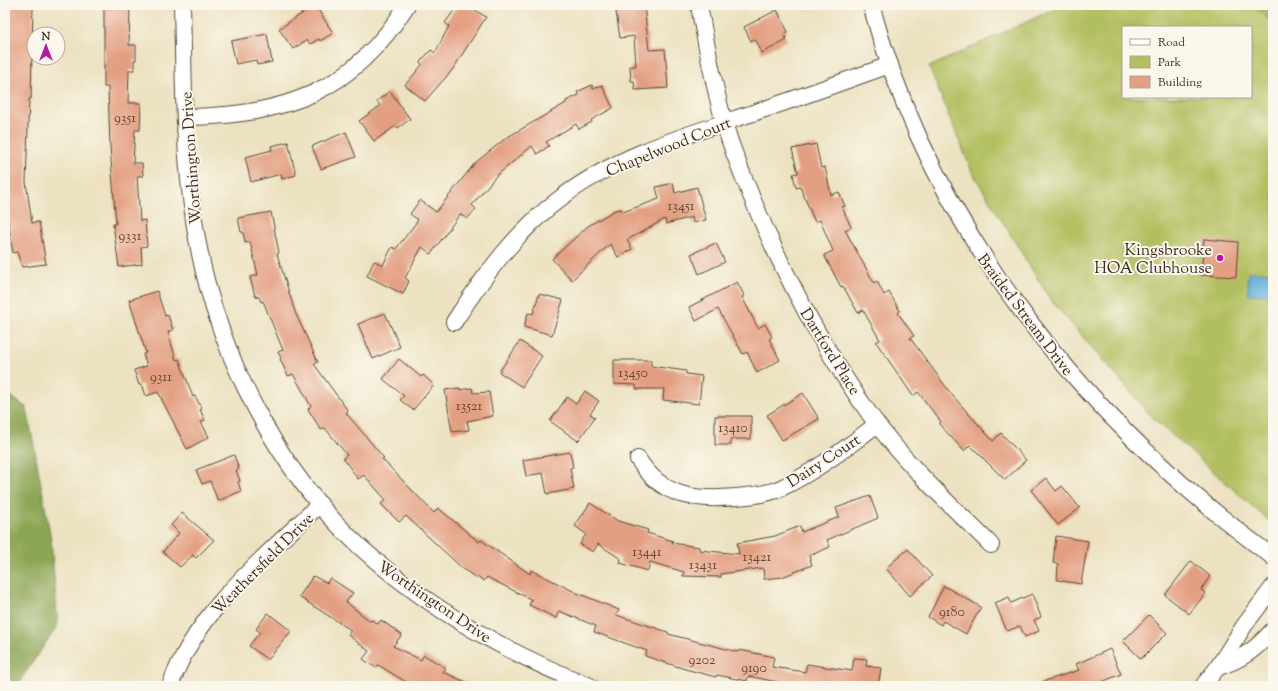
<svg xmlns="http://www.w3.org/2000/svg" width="1278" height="691" viewBox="0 0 1278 691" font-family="'Sorts Mill Goudy',serif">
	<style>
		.green { fill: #b2bf61; stroke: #767440; fill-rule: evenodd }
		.forest { fill: #8da657; stroke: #64683a }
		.water { fill: #61aeda; stroke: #4e6c7c }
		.building { fill: #e39f81 }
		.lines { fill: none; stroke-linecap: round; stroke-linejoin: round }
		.minor-casing { stroke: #564636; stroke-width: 18 }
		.minor { stroke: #fff; stroke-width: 16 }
		.poi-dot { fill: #b5179e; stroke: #fbf7ec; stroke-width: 1.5 }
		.labels { text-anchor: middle; stroke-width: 4; stroke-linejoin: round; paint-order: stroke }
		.number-label { font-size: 14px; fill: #654737 }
		.street-label { font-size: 16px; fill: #3b2a1e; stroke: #fbf7ec }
		.poi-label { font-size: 16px; fill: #3b2a1e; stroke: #fbf7ec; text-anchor: end }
	</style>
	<rect width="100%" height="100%" fill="#fbf7ec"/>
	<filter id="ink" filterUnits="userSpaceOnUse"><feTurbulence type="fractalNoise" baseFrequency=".025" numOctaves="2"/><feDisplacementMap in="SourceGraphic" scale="8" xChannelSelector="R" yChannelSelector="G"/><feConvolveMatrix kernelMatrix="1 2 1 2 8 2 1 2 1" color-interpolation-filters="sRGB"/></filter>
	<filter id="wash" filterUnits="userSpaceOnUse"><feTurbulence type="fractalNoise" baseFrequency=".012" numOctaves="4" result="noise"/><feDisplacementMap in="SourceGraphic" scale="16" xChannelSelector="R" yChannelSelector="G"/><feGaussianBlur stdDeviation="0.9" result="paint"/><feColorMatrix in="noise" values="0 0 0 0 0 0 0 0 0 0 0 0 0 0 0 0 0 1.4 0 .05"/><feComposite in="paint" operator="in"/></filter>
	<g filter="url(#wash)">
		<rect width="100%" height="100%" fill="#ece2c1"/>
		<!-- green -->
		<path class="green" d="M1063 5H1254L1273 24V516L1269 521 1152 417 1050 299 972 172 929 67ZM1123 27H1251V97H1123Z"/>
		<!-- forest -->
		<g class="forest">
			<path d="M1254 5H1273V24Z"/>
			<path d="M5 392 27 408 51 539 58 625 22 678 20 686H5Z"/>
		</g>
		<!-- water -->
		<path class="water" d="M1248 272H1273V295L1248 294Z"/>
		<g id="blocks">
			<!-- building -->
			<g class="building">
				<path d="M9 5H33L31 99H29L26 182 32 223 39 222 46 264 22 267 17 252 13 253 7 214H5V68L9 41H5V12H9Z"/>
				<path d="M104 5H130L129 45H136V60H134V70H129L128 103H141L140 130H135L133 163H142L143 176H137L140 221 145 220 147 246 141 247 142 264 119 267 113 224H116L110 146 108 87H104Z"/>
				<path d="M315 5 333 33 320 41 319 39 310 44 307 40 293 49 279 29Z"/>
				<path d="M458 5H467L486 17 453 69 425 101 405 85 422 65 420 62 431 50 435 53 449 26 445 23Z"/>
				<path d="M615 5H644L649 50 665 49 668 88 635 90 634 81H631L630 66H636L634 36 620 38Z"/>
				<path d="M777 10 788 32 784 34 787 40 762 53 755 39 751 41 744 27Z"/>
				<path d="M267 34 272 62 257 65 256 60 236 64 231 41Z"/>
				<path d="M592 85 593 89 602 85 613 108 591 120 592 122 579 129 576 124 546 142 549 146 537 154 532 146 496 176 472 205 476 209 467 219 460 214 431 254 422 247 405 278 409 281 403 294 367 276 374 261 383 265 392 247 396 249 418 220 410 214 420 200 436 212 475 163 506 138 566 103V101L579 95 577 92Z"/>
				<path d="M390 91 410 119 398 128 396 126 374 141 359 121 380 106 377 101Z"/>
				<path d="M346 132 356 157 321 169 312 146Z"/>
				<path d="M288 142 296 175 282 179 281 174 251 182 245 157 272 150 271 146Z"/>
				<path d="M816 144 821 168 825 167 831 195 839 192 845 206 842 207 851 227 845 230 874 283 877 281 884 295 889 292 900 311 898 313 914 336 910 338 952 395 993 441 1001 433 1026 460 1005 480 970 445 964 451 939 424 941 422 918 392 913 396 876 342 880 340 863 310 858 313 843 286 841 287 824 255 833 251 820 220 815 222 800 187 796 188 793 174 798 173 792 149Z"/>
				<path d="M673 183 675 193 697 187 706 220 693 223 692 217 666 224 665 219 627 240 632 249 618 257 610 244 572 280 552 259 588 226 615 210 621 209 623 212 659 199 656 187Z"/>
				<path d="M271 212 279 253 277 254 295 312 318 362 314 364 348 411 346 413 384 458 382 459 434 513 438 508 479 542 481 540 530 574 531 570 577 593 619 610 616 615 668 632V634L738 652 739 650 774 657 772 667 805 672 807 664 852 671 854 658 867 659 866 666 881 668 878 686H786L787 684 748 676 747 681 717 675 716 677 685 669 645 656 647 651 594 632 596 626 559 611 556 618 529 605 532 600 487 577 484 581 477 576 476 578 462 568 406 516 399 522 381 504 386 500 364 475 358 479 343 458 347 455 325 428 321 430 308 409 311 406 293 374 288 376 280 359 281 358 278 352 283 350 263 301 261 302 259 297 255 296 250 277 258 275 250 242 245 243 243 232H241L238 218Z"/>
				<path d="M1204 239 1238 242 1236 277 1201 275Z"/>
				<path d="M716 243 725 262 699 274 691 254Z"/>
				<path d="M737 282 744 295 742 297 758 328 765 324 772 337 769 339 780 360 757 373 747 352 743 354 718 309 696 321 689 307Z"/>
				<path d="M157 291 165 316 168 315 173 330 168 332 176 360 179 359 193 397 195 396 202 409 200 410 205 420 201 422 209 437 187 449 158 392 146 396 142 384 139 385 134 370 147 366 143 354 146 353 129 300Z"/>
				<path d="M539 294 563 300 552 335 524 327 528 313 533 314Z"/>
				<path d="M385 313 400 347 373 359 358 324Z"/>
				<path d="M520 341 542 356 522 387 499 372Z"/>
				<path d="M399 359 421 377 423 375 434 385 413 410 400 400 404 396 383 379Z"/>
				<path d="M614 360H651V366L686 371V374L702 376 699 404 663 400 664 389H636V385L614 384Z"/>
				<path d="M460 388V390L472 388 473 393 489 392 493 416 467 421 469 430 452 432 445 390Z"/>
				<path d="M585 391 599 401 590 414 595 417 578 441 550 421 567 397 576 404Z"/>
				<path d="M803 393 819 419 782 440 767 415Z"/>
				<path d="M715 416H751V439H731V445H715Z"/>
				<path d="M570 452 573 467 570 468 574 489 547 494 543 473 526 476 523 460Z"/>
				<path d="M234 455 239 469 236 470 240 481 238 482 241 491 218 501 210 481 202 484 196 470Z"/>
				<path d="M1046 478 1056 491 1062 486 1080 508 1058 525 1031 490Z"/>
				<path d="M870 496 878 518 827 540 830 547 809 556 812 565 782 577 764 579 763 568 721 574V577L683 576 684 572 650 562 648 571 620 563 621 559 598 544 593 552 580 544 586 534 575 526 590 503 618 521 648 530 647 533 673 541 672 543 699 547V550L739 554 737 543 775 536 800 526 802 532 839 517 836 508Z"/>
				<path d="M182 513 214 540 196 558 193 555 180 567 163 552 179 533 171 525Z"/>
				<path d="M1056 536 1088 541 1081 584 1057 580 1058 564 1053 563Z"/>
				<path d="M908 549 932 576 910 596 886 568Z"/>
				<path d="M1191 561 1210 576 1201 590 1206 593 1189 614 1165 595Z"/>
				<path d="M313 576 327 583 330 578 353 593 346 602 370 621 372 620 378 624 381 620 402 635 393 646 421 660 424 655 446 668 443 672 475 686H413L378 665 376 668 363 659 369 651 348 635 351 630 299 597Z"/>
				<path d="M944 586 981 607 966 634 943 621 941 625 928 617Z"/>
				<path d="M1032 594 1041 617 1034 620 1039 631 1025 637 1020 626 1007 631 995 603 1009 597 1011 603Z"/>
				<path d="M268 613 291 631 268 660 249 646 260 632 256 629Z"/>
				<path d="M1149 615 1167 633 1141 659 1123 641Z"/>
				<path d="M1110 649 1121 674 1092 686H1040L1039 683 1079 670 1076 664Z"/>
			</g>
		</g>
	</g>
	<g filter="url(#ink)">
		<use href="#blocks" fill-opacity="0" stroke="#564636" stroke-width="1"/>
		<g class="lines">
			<!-- minor casing -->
			<g class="minor-casing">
				<g id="minor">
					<path d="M182 5C184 77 183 149 194 220 212 345 277 478 375 560 438 614 512 655 590 686"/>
					<path d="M699 5C706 44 713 83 724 122 731 148 742 173 752 198 784 275 823 349 871 416 905 464 950 504 991 545"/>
					<path d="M871 5C934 234 1083 418 1273 557"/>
					<path d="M185 117C286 115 352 93 407 5"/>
					<path d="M454 322C484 276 517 230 562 197 618 155 687 135 753 113 799 98 844 81 890 65"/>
					<path d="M638 459C662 497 694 501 736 497 750 496 768 494 781 488 816 471 847 448 877 424"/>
					<path d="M1218 667C1242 660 1257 648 1273 630"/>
					<path d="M170 686C197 610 264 558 320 504"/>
					<path d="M1203 686 1218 667 1244 626 1273 587"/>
				</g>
			</g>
			<!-- minor -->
			<use href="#minor" class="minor"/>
		</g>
	</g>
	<!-- markers -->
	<circle class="poi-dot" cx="1220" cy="258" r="4"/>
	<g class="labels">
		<!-- number labels -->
		<g class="number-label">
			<text x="125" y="122">9351</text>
			<text x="681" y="210">13451</text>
			<text x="130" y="240">9331</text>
			<text x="633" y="377">13450</text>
			<text x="161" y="381">9311</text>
			<text x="469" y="410">13521</text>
			<text x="733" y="432">13410</text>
			<text x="647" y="556">13441</text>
			<text x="757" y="561">13421</text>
			<text x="703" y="569">13431</text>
			<text x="952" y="616">9180</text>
			<text x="702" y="664">9202</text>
			<text x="754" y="672">9190</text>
		</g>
		<!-- street labels -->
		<g class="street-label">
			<text transform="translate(668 146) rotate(-22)" y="6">Chapelwood Court</text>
			<text transform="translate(190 158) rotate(-94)" y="6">Worthington Drive</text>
			<text transform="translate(1026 314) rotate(53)" y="6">Braided Stream Drive</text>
			<text transform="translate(831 351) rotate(58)" y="6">Dartford Place</text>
			<text transform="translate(823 460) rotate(-33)" y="6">Dairy Court</text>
			<text transform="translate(262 563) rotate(-45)" y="6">Weathersfield Drive</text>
			<text transform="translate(435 601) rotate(34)" y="6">Worthington Drive</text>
		</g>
		<!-- poi labels -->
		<g class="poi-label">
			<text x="1212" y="255">Kingsbrooke<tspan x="1212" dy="18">HOA Clubhouse</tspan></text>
		</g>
	</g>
	<!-- margin -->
	<rect width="1278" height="691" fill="none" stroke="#fbf7ec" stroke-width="20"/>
	<!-- legend -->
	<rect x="1122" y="26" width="130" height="72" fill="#fbf7ec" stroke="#aea59a"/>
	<rect x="1130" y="39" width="20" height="6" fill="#ffffff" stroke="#aea59a"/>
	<text x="1158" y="46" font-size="12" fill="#3b2a1e">Road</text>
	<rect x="1130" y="56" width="20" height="12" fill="#b2bf61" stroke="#aea59a"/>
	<text x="1158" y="66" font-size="12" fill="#3b2a1e">Park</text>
	<rect x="1130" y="76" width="20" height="12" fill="#e39f81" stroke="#aea59a"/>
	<text x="1158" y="86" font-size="12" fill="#3b2a1e">Building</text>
	<!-- north arrow -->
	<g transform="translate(46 46)"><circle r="19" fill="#fbf7ec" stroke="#aea59a"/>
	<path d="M0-3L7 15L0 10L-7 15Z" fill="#b5179e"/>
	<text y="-6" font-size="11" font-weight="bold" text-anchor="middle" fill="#3b2a1e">N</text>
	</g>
</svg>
